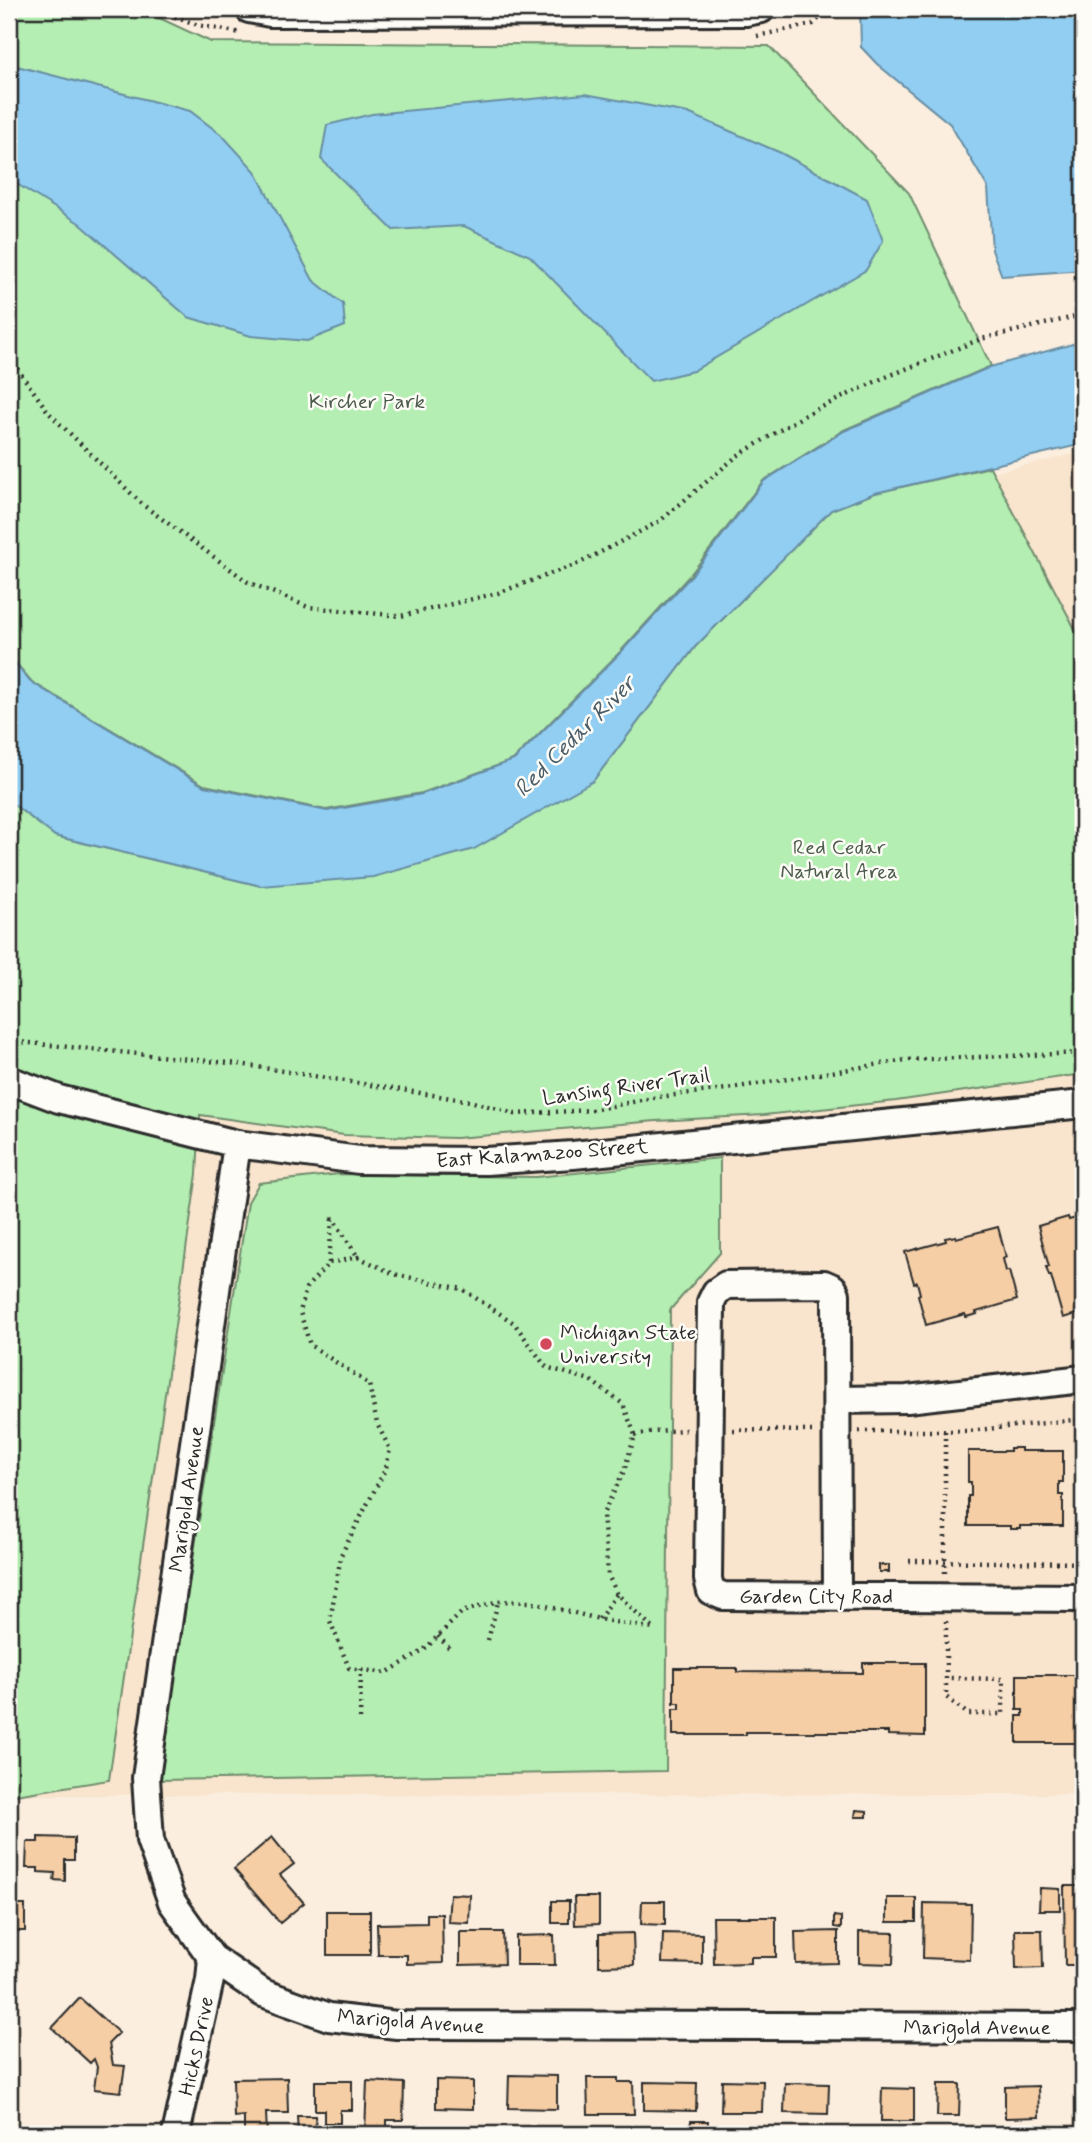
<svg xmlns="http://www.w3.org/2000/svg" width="1092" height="2143" viewBox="0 0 1092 2143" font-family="Mynerve,sans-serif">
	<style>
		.built { fill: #f9e4cd }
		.green { fill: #b4eeb2; stroke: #708c6e; stroke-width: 2 }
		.water { fill: #91cef2; stroke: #688da2; stroke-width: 2 }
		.building { fill: #f5cea5; stroke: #2b2b2b; stroke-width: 2 }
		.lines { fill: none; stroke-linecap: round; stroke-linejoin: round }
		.minor-casing { stroke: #2b2b2b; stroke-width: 32 }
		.path { stroke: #2b2b2b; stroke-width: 4.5; stroke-dasharray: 2 5; stroke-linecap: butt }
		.minor { stroke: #fdfcf7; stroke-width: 26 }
		.poi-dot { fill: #d1495b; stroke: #fdfcf7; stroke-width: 2.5 }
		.labels { text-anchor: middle; stroke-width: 5; stroke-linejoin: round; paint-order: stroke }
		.park-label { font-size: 21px; fill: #4d5c4d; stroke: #fdfcf7 }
		.street-label { font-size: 21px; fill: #2b2b2b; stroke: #fdfcf7 }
		.poi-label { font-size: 21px; fill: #2b2b2b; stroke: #fdfcf7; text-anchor: start }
		.water-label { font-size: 23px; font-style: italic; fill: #4a5c67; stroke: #fdfcf7 }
	</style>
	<rect width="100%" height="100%" fill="#fbeede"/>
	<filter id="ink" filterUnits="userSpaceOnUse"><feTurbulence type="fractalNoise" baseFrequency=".0143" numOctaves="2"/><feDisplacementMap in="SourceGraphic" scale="14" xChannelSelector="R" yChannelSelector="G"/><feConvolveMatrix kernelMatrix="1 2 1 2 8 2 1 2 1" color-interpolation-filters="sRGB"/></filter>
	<g filter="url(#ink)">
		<!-- built -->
		<path class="built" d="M1083 452V1794L9 1795V810L373 881 987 474Z"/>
		<!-- green -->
		<g class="green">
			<path d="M9 9H140L211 42 769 46 909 193 991 366 844 430 763 481 690 575 620 652 513 760 422 793 326 810 204 785 32 682 9 655Z"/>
			<path d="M990 467 1083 644V1074L896 1101 764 1115 656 1121 456 1138 344 1135 200 1115 197 1174 109 1780 9 1796V801L55 836 261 886 593 781 696 646 831 510 875 493Z"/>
			<path d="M720 1158V1253L670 1310 666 1771 159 1780 248 1202 259 1183 339 1174 536 1177Z"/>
		</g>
		<!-- water -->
		<g class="water">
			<path d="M860 9H1083V270L1002 276 992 250 988 188 950 124 877 64 861 47Z"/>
			<path d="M9 64 190 111 223 136 255 171 313 280 343 304 345 326 307 341 251 336 188 317 79 223 9 179Z"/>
			<path d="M585 94 688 113 781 153 867 199 883 241 866 270 693 371 651 381 530 256 464 226 393 230 321 159 327 125 372 114Z"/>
			<path d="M1083 341V444L875 493 831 510 696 646 593 781 474 849 373 877 261 886 55 836 9 801V656L31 682 204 786 327 811 422 794 514 760 621 652 691 576 764 481 844 431 990 367Z"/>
		</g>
		<!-- building -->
		<g class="building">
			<path d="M1083 1216V1312L1063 1318 1051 1276H1049L1046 1267H1049L1038 1226 1068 1217 1069 1220Z"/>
			<path d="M998 1227 1006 1257 1003 1259 1006 1271H1009L1017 1300 976 1312 977 1314 966 1317 965 1314 926 1325 918 1295 920 1294 917 1282 914 1283 905 1252 946 1241 945 1238 956 1236V1238Z"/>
			<path d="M1010 1448H1021V1451H1063V1482H1059V1495H1063V1526H1020V1529H1010V1526H968V1496H971V1482H968V1451H1010Z"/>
			<rect x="879" y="1565" width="10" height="7"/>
			<path d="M863 1663H925V1736L888 1735V1732H746V1735H673V1709H680V1703H674V1668H737V1672L863 1673Z"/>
			<path d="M1017 1675H1081V1681H1083V1743H1017V1716H1023V1710H1017Z"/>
			<path d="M856 1810 867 1811V1817H855Z"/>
			<path d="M38 1837 74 1838V1860H65V1881L54 1880 55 1873 38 1872V1868H26L27 1842H38Z"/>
			<path d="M272 1837 294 1864 280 1875 304 1903 280 1923 234 1869Z"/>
			<path d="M1064 1886H1083V1965H1065Z"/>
			<path d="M1040 1888 1060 1889V1910H1039Z"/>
			<path d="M450 1894 470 1895 469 1923 448 1922Z"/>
			<path d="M574 1897H599V1924L575 1925Z"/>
			<rect x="887" y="1898" width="29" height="24"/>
			<rect x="552" y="1901" width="17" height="22"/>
			<path d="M642 1901H665V1925L641 1924Z"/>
			<path d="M924 1903 971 1904 970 1960 923 1958Z"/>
			<rect x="9" y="1905" width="16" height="26"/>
			<rect x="327" y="1911" width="43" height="44"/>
			<path d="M427 1914H442L443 1963 407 1964V1955H378L377 1924 427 1923Z"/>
			<path d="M834 1916 841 1917V1928L834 1927Z"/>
			<path d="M713 1917H776V1957H751V1963L714 1964Z"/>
			<path d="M1015 1930H1042L1043 1968 1016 1969Z"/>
			<path d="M838 1931V1963L796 1964 795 1932Z"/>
			<path d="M460 1932H503L504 1964 460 1965Z"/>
			<path d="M859 1932 894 1933 893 1964 859 1963Z"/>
			<path d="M633 1933 634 1965 599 1966V1934Z"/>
			<path d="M663 1933 702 1934V1964L662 1963Z"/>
			<path d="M554 1935 555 1965H516V1936Z"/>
			<path d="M80 1998 119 2033 109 2043 113 2065 125 2066 121 2092 94 2089 97 2067 94 2059 90 2063 52 2028Z"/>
			<path d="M509 2075 557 2076V2109L508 2108Z"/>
			<path d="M287 2078 288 2113H266L267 2134H244V2116L234 2117 233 2079Z"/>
			<path d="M587 2078H618V2082H633L634 2114H588Z"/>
			<path d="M436 2080 473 2081V2109L436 2108Z"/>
			<path d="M722 2080 763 2081 762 2112H721Z"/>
			<path d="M315 2081H352V2110H340V2123H324V2110H315Z"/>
			<path d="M367 2081 404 2083 403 2120H387V2133L365 2132Z"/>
			<path d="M644 2082 697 2083 696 2111 644 2110Z"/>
			<path d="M785 2083 829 2084 828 2114 784 2113Z"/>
			<path d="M938 2084H960L959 2116H937Z"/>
			<path d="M1038 2086 1039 2117 1005 2118V2087Z"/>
			<path d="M1079 2086H1083V2124H1080Z"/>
			<path d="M882 2088 914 2089V2121H881Z"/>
			<path d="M297 2116H315L316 2134H298Z"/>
			<path d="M691 2121H708L707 2134H684V2126L690 2127Z"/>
			<path d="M11 2126H31L30 2134H11Z"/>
			<path d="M403 2128 427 2129V2134H403Z"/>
			<path d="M712 2129H728V2134H711Z"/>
		</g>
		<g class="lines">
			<!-- minor casing -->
			<g class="minor-casing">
				<g id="minor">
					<path d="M249 9 270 13 746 12 761 9"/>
					<path d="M9 1080 59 1099 237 1144 359 1160 486 1161 573 1155 1083 1104"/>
					<path d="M237 1144 146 1778 150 1840 172 1902 212 1958 263 1993 329 2017 397 2025 1083 2027"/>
					<path d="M837 1400 907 1399 1083 1379"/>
					<path d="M837 1596 836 1294 833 1288 824 1284 726 1285 716 1292 711 1302 708 1579 711 1591 723 1596 1083 1598"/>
					<path d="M176 2134 210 1980 212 1958"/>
				</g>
			</g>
			<!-- path -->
			<g class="path">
				<path d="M155 9 198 25 241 33"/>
				<path d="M757 36 813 24 829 9"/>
				<path d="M9 357 49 413 143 505 248 582 308 607 401 616 498 593 580 563 660 521 737 456 805 415 881 379 981 339 1083 315"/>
				<path d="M9 1041 239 1064 470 1101 515 1114 592 1110 658 1097 726 1089 906 1060 1083 1053"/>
				<path d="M332 1217 358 1257"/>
				<path d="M358 1257 394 1274 462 1289 514 1323 546 1367 590 1380 623 1404 635 1435 624 1471 603 1514 608 1575 617 1594 654 1629 599 1619 530 1602 498 1601 462 1612 423 1651 386 1673 349 1668 330 1621 341 1555 386 1468 390 1449 377 1424 369 1384 310 1345 300 1312 306 1288 329 1263Z"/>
				<path d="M329 1263 332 1219"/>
				<path d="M733 1430 815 1431"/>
				<path d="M859 1431H968L1083 1419"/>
				<path d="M945 1431V1574"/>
				<path d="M635 1435 653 1432 686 1430"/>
				<path d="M909 1561 1083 1563"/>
				<path d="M599 1619 617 1594"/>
				<path d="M946 1621V1697L968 1714H1003V1679L946 1678"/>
				<path d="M438 1636 450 1649"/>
				<path d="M488 1640 498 1602"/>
				<path d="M360 1719 361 1669"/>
			</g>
			<!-- minor -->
			<use href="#minor" class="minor"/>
		</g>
	</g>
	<!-- markers -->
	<circle class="poi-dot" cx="546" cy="1344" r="7"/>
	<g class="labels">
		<!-- park labels -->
		<g class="park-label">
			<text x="367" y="408">Kircher Park</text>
			<text x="839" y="854">Red Cedar<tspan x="839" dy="24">Natural Area</tspan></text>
		</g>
		<!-- street labels -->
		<g class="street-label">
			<text transform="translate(626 1086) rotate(-8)" y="7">Lansing River Trail</text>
			<text transform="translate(542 1153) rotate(-4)" y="7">East Kalamazoo Street</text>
			<text transform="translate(186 1499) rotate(-82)" y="7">Marigold Avenue</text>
			<text x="816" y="1603">Garden City Road</text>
			<text transform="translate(411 2021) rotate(4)" y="7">Marigold Avenue</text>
			<text x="977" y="2034">Marigold Avenue</text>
			<text transform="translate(196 2046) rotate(-78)" y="7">Hicks Drive</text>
		</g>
		<!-- poi labels -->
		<g class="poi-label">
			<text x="560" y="1339">Michigan State<tspan x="560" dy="24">University</tspan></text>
		</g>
		<!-- water labels -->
		<g class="water-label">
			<text transform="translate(574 736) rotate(-45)" y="8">Red Cedar River</text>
		</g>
	</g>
	<!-- margin -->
	<rect width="1092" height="2143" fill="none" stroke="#fdfcf7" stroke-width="35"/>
	<rect x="18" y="18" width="1057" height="2108" fill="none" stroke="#2b2b2b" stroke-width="2.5" filter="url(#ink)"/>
</svg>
